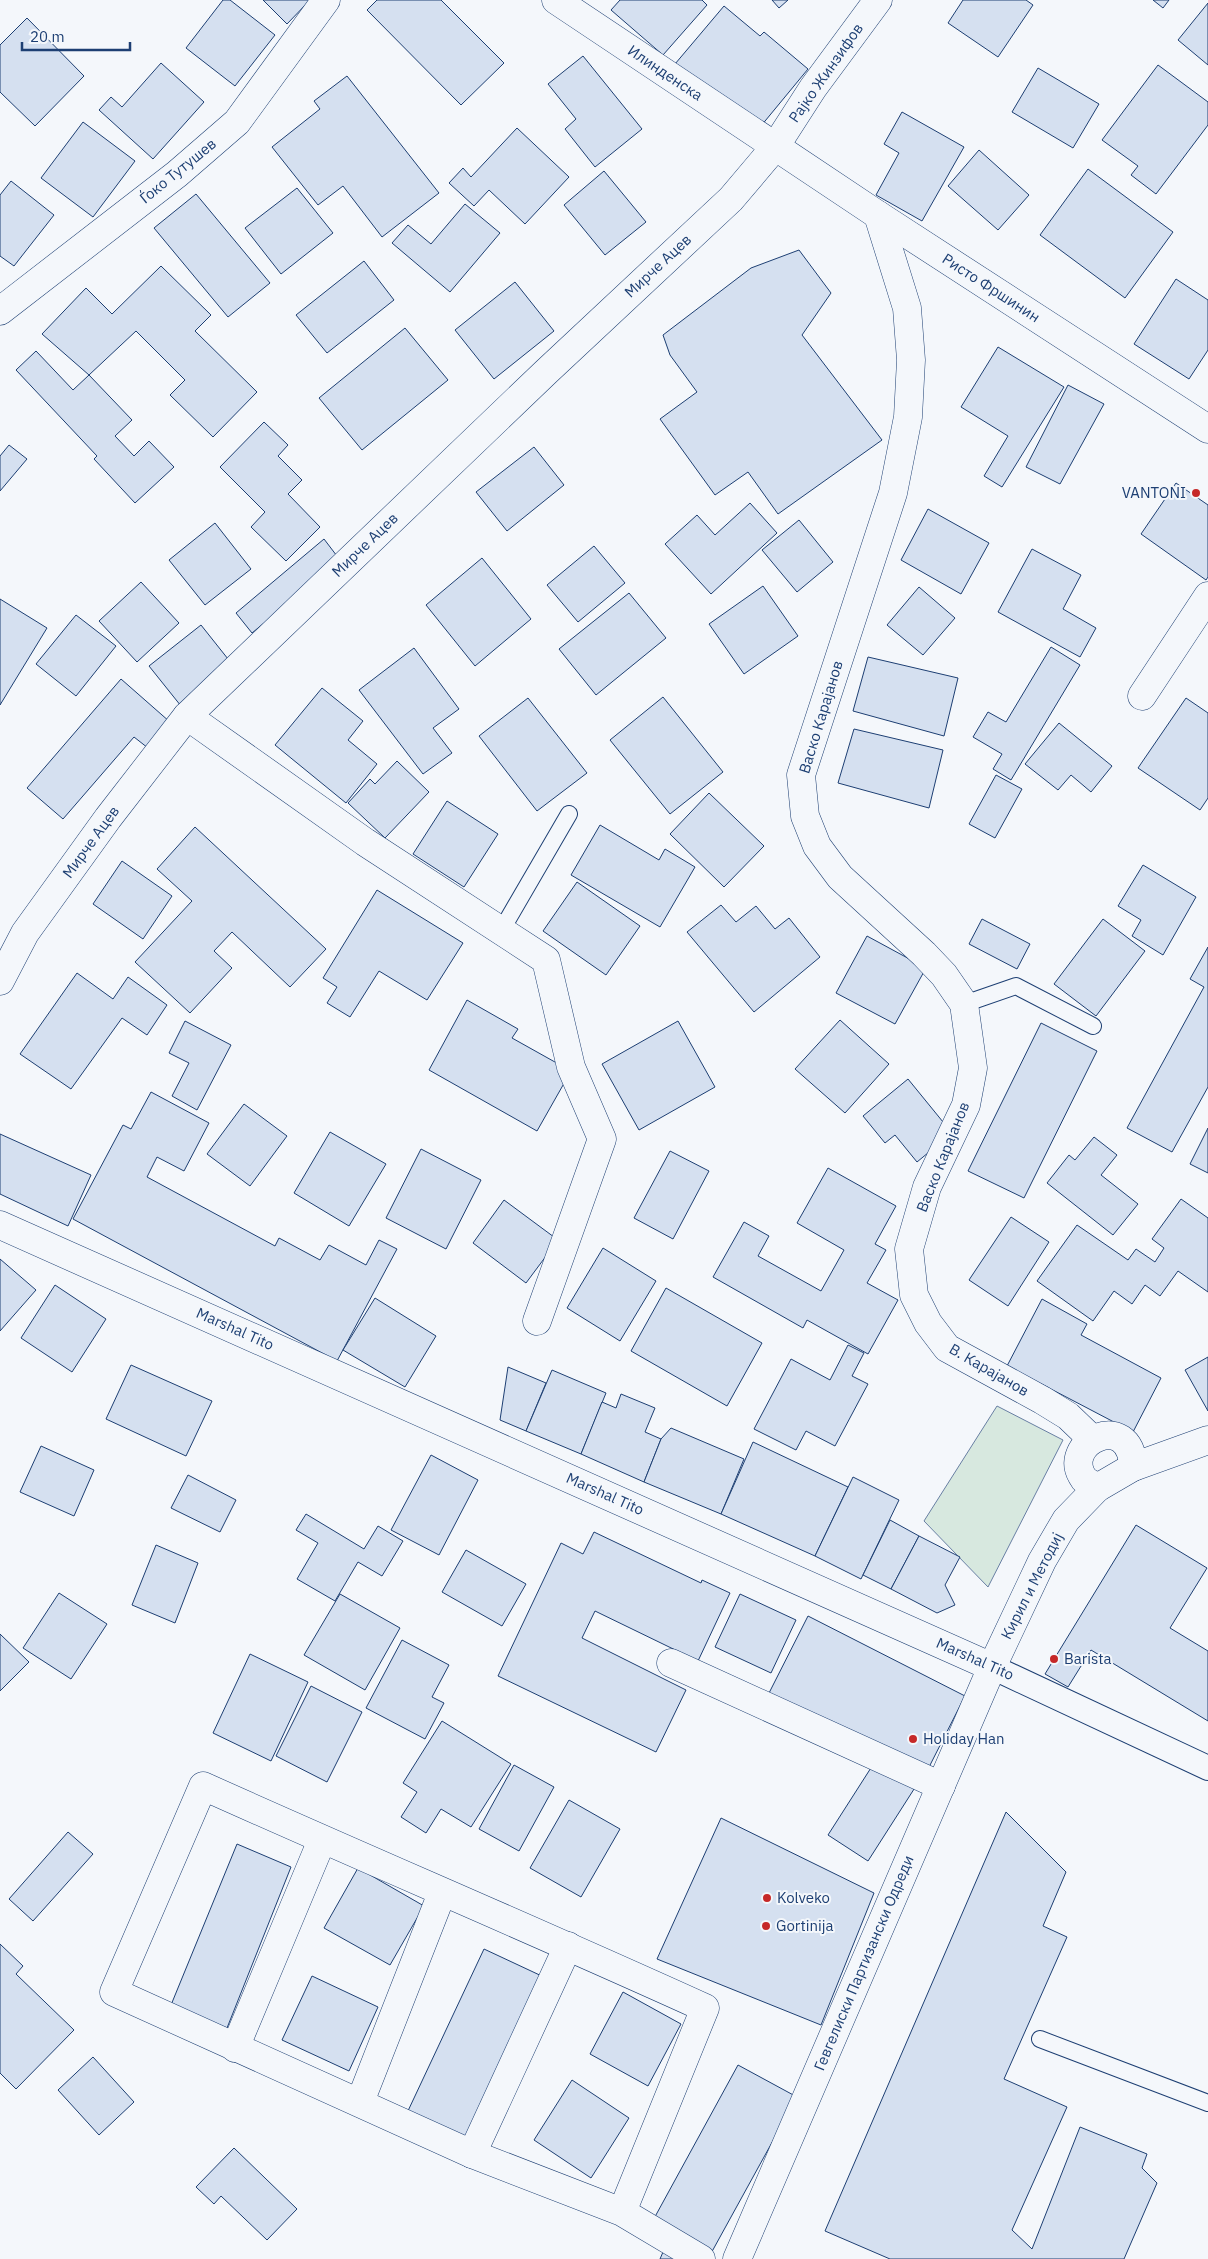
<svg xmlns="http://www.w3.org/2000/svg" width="1208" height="2259" viewBox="0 0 1208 2259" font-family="'IBM Plex Sans',sans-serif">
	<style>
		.park { fill: #d7e8df; stroke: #687fa3 }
		.building { fill: #d5e0f0; stroke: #1d3f73 }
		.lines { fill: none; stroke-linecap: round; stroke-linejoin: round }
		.service-casing { stroke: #1d3f73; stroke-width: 18 }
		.pedestrian-casing { stroke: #1d3f73; stroke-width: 26 }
		.minor-casing { stroke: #1d3f73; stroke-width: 29 }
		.tertiary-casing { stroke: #1d3f73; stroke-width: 29 }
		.service { stroke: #f4f7fb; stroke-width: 16 }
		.pedestrian { stroke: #f4f7fb; stroke-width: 24 }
		.minor { stroke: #f4f7fb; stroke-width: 28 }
		.tertiary { stroke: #f4f7fb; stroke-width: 28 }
		.poi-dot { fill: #c62828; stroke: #f4f7fb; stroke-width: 2 }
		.labels { text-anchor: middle; stroke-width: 4; stroke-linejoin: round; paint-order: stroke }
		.street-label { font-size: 15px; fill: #1d3f73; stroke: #f4f7fb }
		.poi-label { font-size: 15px; fill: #1d3f73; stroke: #f4f7fb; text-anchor: start }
	</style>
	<rect width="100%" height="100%" fill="#f4f7fb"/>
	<!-- park -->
	<path class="park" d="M997 1406 1063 1440 988 1587 924 1521Z"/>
	<!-- building -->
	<g class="building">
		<path d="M223 0H230L275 35 235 86 186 48Z"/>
		<path d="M263 0H310L287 24Z"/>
		<path d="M377 0H441L504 63 461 105 367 10Z"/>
		<path d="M620 0H702L707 5 663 55 611 10Z"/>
		<path d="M772 0H788L779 8Z"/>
		<path d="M963 0H1026L1033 5 998 57 948 23Z"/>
		<path d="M1153 0H1169L1163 8Z"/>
		<path d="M1208 3V65L1178 40Z"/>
		<path d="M724 6 760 36 764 32 808 69 756 132 675 64Z"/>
		<path d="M27 18 84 76 35 126 0 92V45Z"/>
		<path d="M583 56 642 129 595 167 565 129 576 119 548 84Z"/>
		<path d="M161 63 204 102 153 159 99 110 111 97 122 107Z"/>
		<path d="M1158 65 1208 102V125L1156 194 1131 175 1138 166 1102 140Z"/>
		<path d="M1038 68 1099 104 1073 148 1012 112Z"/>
		<path d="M347 76 439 193 382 237 343 186 318 205 272 147 320 109 314 101Z"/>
		<path d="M902 112 964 147 922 221 876 195 899 153 884 144Z"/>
		<path d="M83 122 135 161 93 217 41 178Z"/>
		<path d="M517 128 569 177 525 224 489 190 474 206 449 183 463 168 471 177Z"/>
		<path d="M979 150 1029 195 998 230 948 186Z"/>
		<path d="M1088 169 1173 232 1125 298 1040 235Z"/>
		<path d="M604 171 646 222 605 255 564 205Z"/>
		<path d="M11 181 54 215 14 266 0 256V195Z"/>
		<path d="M297 188 333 233 281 274 245 228Z"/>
		<path d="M196 194 270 283 228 317 154 228Z"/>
		<path d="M465 204 500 233 450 292 392 243 408 225 431 244Z"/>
		<path d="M799 250 831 293 802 335 882 440 778 514 748 472 715 495 660 419 697 392 670 355 663 335 751 268Z"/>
		<path d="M364 261 394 300 327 353 296 315Z"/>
		<path d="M161 266 211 315 195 331 257 392 213 437 170 395 185 380 136 331 89 375 42 334 86 288 112 314Z"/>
		<path d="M1176 279 1208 300V350L1189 379 1134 344Z"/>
		<path d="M515 282 554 331 494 379 455 330Z"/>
		<path d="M405 328 448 380 362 450 319 398Z"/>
		<path d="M998 347 1064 387 1002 487 984 476 1008 436 961 407Z"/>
		<path d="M36 351 73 390 89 375 132 420 115 436 134 456 149 441 174 467 135 503 94 459 97 456 16 370Z"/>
		<path d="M1068 385 1104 404 1060 484 1026 467Z"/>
		<path d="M264 422 288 445 278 456 302 480 288 494 320 527 286 561 251 527 265 512 220 467Z"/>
		<path d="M9 445 27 459 0 491V456Z"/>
		<path d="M534 447 564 485 507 531 476 492Z"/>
		<path d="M1176 483 1208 505V577L1206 580 1141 534Z"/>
		<path d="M750 503 777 533 711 594 665 544 697 515 715 535Z"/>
		<path d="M928 509 989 543 961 594 901 560Z"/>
		<path d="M799 520 833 562 797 592 762 550Z"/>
		<path d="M215 523 251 569 205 605 169 560Z"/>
		<path d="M324 539 340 560 252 633 236 613Z"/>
		<path d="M594 546 625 583 578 622 547 585Z"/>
		<path d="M1032 549 1081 575 1063 609 1096 628 1080 657 998 612Z"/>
		<path d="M482 558 531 619 475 666 426 605Z"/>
		<path d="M141 582 179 623 137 662 99 621Z"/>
		<path d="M763 586 798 636 744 674 709 624Z"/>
		<path d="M919 587 955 618 923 655 887 625Z"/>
		<path d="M629 593 666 638 596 695 559 649Z"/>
		<path d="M0 599 47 628 0 705Z"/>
		<path d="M76 615 116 646 76 696 36 664Z"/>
		<path d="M201 625 232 664 181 706 149 666Z"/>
		<path d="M1051 647 1080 665 1011 780 993 769 1002 754 973 737 988 712 1006 722Z"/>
		<path d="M414 648 459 709 433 728 452 753 423 774 359 690Z"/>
		<path d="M868 657 958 678 944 736 853 711Z"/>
		<path d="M121 679 170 722 148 748 134 737 63 819 27 788Z"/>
		<path d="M322 688 363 721 348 740 377 764 346 803 275 745Z"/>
		<path d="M663 697 723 772 670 814 610 740Z"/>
		<path d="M528 698 587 773 537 811 479 736Z"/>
		<path d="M1186 698 1208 713V798L1200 810 1138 768Z"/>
		<path d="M1059 723 1112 766 1091 792 1071 775 1058 790 1025 764Z"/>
		<path d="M854 729 943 750 929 808 838 783Z"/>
		<path d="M397 761 429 792 385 838 348 803 370 779 375 784Z"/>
		<path d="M996 775 1022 789 995 838 969 824Z"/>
		<path d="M709 793 764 846 724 887 670 834Z"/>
		<path d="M447 801 498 834 464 887 413 854Z"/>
		<path d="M600 825 659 860 665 849 695 867 660 927 571 875Z"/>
		<path d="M195 827 326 949 290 987 232 932 214 951 232 968 190 1013 135 962 192 901 157 869Z"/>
		<path d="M122 861 172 896 143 939 93 904Z"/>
		<path d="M1143 865 1196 897 1163 955 1132 936 1141 920 1118 906Z"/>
		<path d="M577 882 640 926 606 975 543 931Z"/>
		<path d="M377 890 463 943 427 1000 379 971 350 1017 327 1003 337 987 323 978Z"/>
		<path d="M721 905 736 922 756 906 775 929 789 918 820 957 754 1012 687 932Z"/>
		<path d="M982 919 1030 944 1017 969 969 944Z"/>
		<path d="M1103 919 1145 951 1096 1016 1054 984Z"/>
		<path d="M867 936 926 968 895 1024 836 993Z"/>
		<path d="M1208 947V1087L1172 1152 1127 1128 1204 987 1190 979Z"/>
		<path d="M77 973 113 999 128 977 167 1005 147 1035 122 1018 71 1089 20 1054Z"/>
		<path d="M467 1000 518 1029 512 1038 571 1071 537 1131 429 1070Z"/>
		<path d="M840 1020 889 1064 845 1113 795 1069Z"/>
		<path d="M185 1021 231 1045 197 1110 172 1096 189 1063 169 1053Z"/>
		<path d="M678 1021 715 1087 639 1130 602 1064Z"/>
		<path d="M1041 1023 1097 1051 1024 1198 968 1171Z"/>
		<path d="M908 1079 952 1133 917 1162 895 1135 885 1143 863 1116Z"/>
		<path d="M151 1092 209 1123 184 1171 157 1157 147 1177 275 1246 279 1238 320 1260 329 1245 366 1265 379 1240 397 1249 337 1361 73 1219 123 1125 131 1129Z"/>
		<path d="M244 1104 287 1136 250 1186 207 1154Z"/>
		<path d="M1208 1128V1173L1190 1164Z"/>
		<path d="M330 1132 386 1164 349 1226 294 1193Z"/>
		<path d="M0 1134 91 1175 68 1226 0 1194Z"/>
		<path d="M1094 1137 1117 1155 1101 1175 1138 1204 1113 1235 1047 1183 1069 1155 1075 1160Z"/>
		<path d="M421 1149 481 1180 446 1249 386 1218Z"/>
		<path d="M670 1151 709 1171 673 1239 634 1218Z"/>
		<path d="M828 1168 896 1206 875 1244 886 1250 867 1283 898 1300 868 1354 807 1320 803 1328 713 1277 744 1222 769 1236 758 1256 821 1291 844 1250 797 1223Z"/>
		<path d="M1181 1199 1208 1218V1292L1178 1271 1160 1296 1145 1285 1132 1304 1114 1291 1093 1321 1037 1281 1077 1225 1128 1260 1136 1249 1155 1262 1164 1248 1152 1239Z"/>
		<path d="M504 1200 558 1240 526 1283 473 1243Z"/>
		<path d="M1011 1217 1049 1242 1008 1306 969 1280Z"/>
		<path d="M603 1248 656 1281 620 1341 567 1308Z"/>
		<path d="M0 1259 36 1290 0 1331Z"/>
		<path d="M55 1285 106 1319 72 1372 21 1338Z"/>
		<path d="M666 1288 762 1343 727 1406 631 1351Z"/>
		<path d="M375 1298 436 1336 405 1387 343 1350Z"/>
		<path d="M1042 1299 1087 1324 1081 1335 1161 1378 1133 1432 1007 1366Z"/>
		<path d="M848 1345 864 1353 852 1376 868 1384 835 1446 806 1431 796 1450 754 1429 791 1359 830 1380Z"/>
		<path d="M1208 1357V1411L1185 1370Z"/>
		<path d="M131 1365 212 1401 186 1456 106 1419Z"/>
		<path d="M508 1367 546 1383 526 1431 500 1420Z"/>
		<path d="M552 1370 606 1393 581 1454 526 1431Z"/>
		<path d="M621 1394 655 1408 645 1432 661 1439 644 1482 581 1454 602 1402 616 1408Z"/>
		<path d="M671 1428 744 1459 721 1514 644 1482 661 1439Z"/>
		<path d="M753 1442 848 1487 815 1556 721 1514Z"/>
		<path d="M41 1446 94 1470 74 1516 20 1492Z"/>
		<path d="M431 1455 478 1480 439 1555 391 1530Z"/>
		<path d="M188 1475 236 1500 220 1532 171 1508Z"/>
		<path d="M853 1477 899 1500 861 1579 815 1556Z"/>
		<path d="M306 1514 364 1549 378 1526 403 1541 382 1576 358 1562 335 1601 297 1579 318 1543 296 1530Z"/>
		<path d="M890 1520 919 1536 891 1589 863 1575Z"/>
		<path d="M1136 1525 1207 1568 1170 1628 1208 1651V1721L1091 1650 1068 1687 1045 1674Z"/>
		<path d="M594 1532 701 1583 702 1580 730 1593 698 1661 595 1611 582 1638 686 1690 656 1752 498 1676 561 1543 583 1554Z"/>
		<path d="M919 1536 960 1557 945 1585 955 1605 937 1613 891 1589Z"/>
		<path d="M156 1545 198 1563 175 1623 132 1605Z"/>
		<path d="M466 1550 526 1584 502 1626 442 1592Z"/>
		<path d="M59 1593 107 1624 71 1679 23 1648Z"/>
		<path d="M340 1594 400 1628 365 1690 304 1655Z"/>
		<path d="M740 1594 796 1620 771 1673 715 1647Z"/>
		<path d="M808 1616 965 1696 924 1777 767 1697Z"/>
		<path d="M0 1634 29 1662 0 1691Z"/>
		<path d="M402 1640 449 1665 432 1697 444 1703 425 1739 366 1708Z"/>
		<path d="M250 1654 308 1682 271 1761 213 1733Z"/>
		<path d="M311 1686 362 1712 327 1782 276 1756Z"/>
		<path d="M442 1721 511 1764 471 1827 441 1809 426 1833 401 1817 417 1792 403 1783Z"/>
		<path d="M876 1760 916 1786 868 1861 828 1835Z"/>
		<path d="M514 1765 554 1787 519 1851 479 1829Z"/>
		<path d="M569 1800 620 1829 581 1897 530 1868Z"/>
		<path d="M1006 1812 1066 1872 1043 1926 1067 1937 1004 2079 1067 2107 1012 2230 1032 2249 1080 2127 1147 2154 1142 2168 1157 2183 1124 2259H890L825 2231Z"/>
		<path d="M721 1818 874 1893 821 2025 657 1959Z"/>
		<path d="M68 1832 93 1854 33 1921 9 1899Z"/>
		<path d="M237 1844 291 1867 227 2028 171 2005Z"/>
		<path d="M358 1868 424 1906 390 1965 324 1928Z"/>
		<path d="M0 1944 23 1966 16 1974 74 2030 16 2089 0 2073Z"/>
		<path d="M484 1949 546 1978 469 2143 407 2113Z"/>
		<path d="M312 1976 378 2007 349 2071 282 2040Z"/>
		<path d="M623 1992 681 2024 648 2086 590 2054Z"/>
		<path d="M93 2057 134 2102 99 2135 58 2090Z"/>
		<path d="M738 2065 797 2097 709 2257 651 2224Z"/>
		<path d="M572 2080 629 2118 591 2178 534 2140Z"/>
		<path d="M234 2148 297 2209 267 2240 221 2196 214 2204 196 2187Z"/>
		<path d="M663 2252 680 2259H660Z"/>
	</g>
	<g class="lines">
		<!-- service casing -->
		<g class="service-casing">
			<g id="service">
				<path d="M501 931 569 814"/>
				<path d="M964 1004 1016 986 1093 1026"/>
				<path d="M1040 2039 1208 2103"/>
			</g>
		</g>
		<!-- pedestrian casing -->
		<g class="pedestrian-casing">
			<path id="pedestrian" d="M992 1667 1208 1768"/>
		</g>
		<!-- minor casing -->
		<g class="minor-casing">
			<g id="minor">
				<path d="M556 0 878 215 1208 429"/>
				<path d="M878 215 907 308 911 360 908 417 893 493 801 775 805 816 817 846 840 877 924 954 944 975 964 1004 973 1068 966 1105 927 1187 909 1249 914 1295 928 1323 947 1348 1042 1400 1068 1416 1092 1439"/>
				<path d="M0 311 177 174 237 122 326 0"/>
				<path d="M1142 696 1208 596"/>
				<path d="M187 716 365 842 546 960 571 1067 602 1139 537 1321"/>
				<path d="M0 981 25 933 108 818 187 716 546 372 731 199 775 147 813 88 878 0"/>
				<path d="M1097 1488C1093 1485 1087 1482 1084 1479 1058 1443 1131 1408 1133 1467"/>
				<path d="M671 1663 941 1786"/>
				<path d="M235 2048 322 1840"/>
				<path d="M360 2102 442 1893"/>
				<path d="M472 2154 568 1946"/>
				<path d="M622 2212 705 2008C538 1932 370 1861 203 1786L114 1992 472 2154 622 2212 701 2259"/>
				<path d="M737 2259 992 1667 1042 1561 1066 1520 1097 1488 1133 1467 1208 1440"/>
			</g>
		</g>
		<!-- tertiary casing -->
		<g class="tertiary-casing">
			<path id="tertiary" d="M0 1225 992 1667"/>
		</g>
		<!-- service -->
		<use href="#service" class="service"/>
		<!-- pedestrian -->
		<use href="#pedestrian" class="pedestrian"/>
		<!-- minor -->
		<use href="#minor" class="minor"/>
		<!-- tertiary -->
		<use href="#tertiary" class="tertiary"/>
	</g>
	<!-- markers -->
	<g class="poi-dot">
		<circle cx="1196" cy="493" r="5"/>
		<circle cx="1054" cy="1659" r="5"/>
		<circle cx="913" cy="1739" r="5"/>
		<circle cx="767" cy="1898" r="5"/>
		<circle cx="766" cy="1926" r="5"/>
	</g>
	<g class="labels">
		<!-- street labels -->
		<g class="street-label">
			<text transform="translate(665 73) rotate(34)" y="5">Илинденска</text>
			<text transform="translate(826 73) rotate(-55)" y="5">Рајко Жинзифов</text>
			<text transform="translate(178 171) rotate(-39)" y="5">Ѓоко Тутушев</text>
			<text transform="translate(658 266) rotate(-43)" y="5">Мирче Ацев</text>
			<text transform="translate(991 288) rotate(33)" y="5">Ристо Фршинин</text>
			<text transform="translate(365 545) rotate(-44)" y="5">Мирче Ацев</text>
			<text transform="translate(821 717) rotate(-73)" y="5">Вaско Карајанов</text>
			<text transform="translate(91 842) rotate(-54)" y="5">Мирче Ацев</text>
			<text transform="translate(943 1157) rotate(-68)" y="5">Вaско Карајанов</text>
			<text transform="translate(235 1329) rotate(24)" y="5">Marshal Tito</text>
			<text transform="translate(989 1370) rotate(30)" y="5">В. Карајанов</text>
			<text transform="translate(605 1494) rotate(24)" y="5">Marshal Tito</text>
			<text transform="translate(1032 1586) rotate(-63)" y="5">Кирил и Методиј</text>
			<text transform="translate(975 1659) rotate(24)" y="5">Marshal Tito</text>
			<text transform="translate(864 1963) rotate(-67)" y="5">Гевгелиски Партизански Одреди</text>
		</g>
		<!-- poi labels -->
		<g class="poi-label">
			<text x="1186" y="498" text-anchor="end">VANTONI</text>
			<text x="1064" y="1664">Barista</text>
			<text x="923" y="1744">Holiday Han</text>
			<text x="777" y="1903">Kolveko</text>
			<text x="776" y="1931">Gortinija</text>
		</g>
	</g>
	<!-- scale -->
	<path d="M22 42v8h108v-8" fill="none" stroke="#1d3f73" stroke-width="2.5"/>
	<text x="30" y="42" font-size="15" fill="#1d3f73" stroke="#f4f7fb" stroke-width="4" paint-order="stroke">20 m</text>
</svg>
